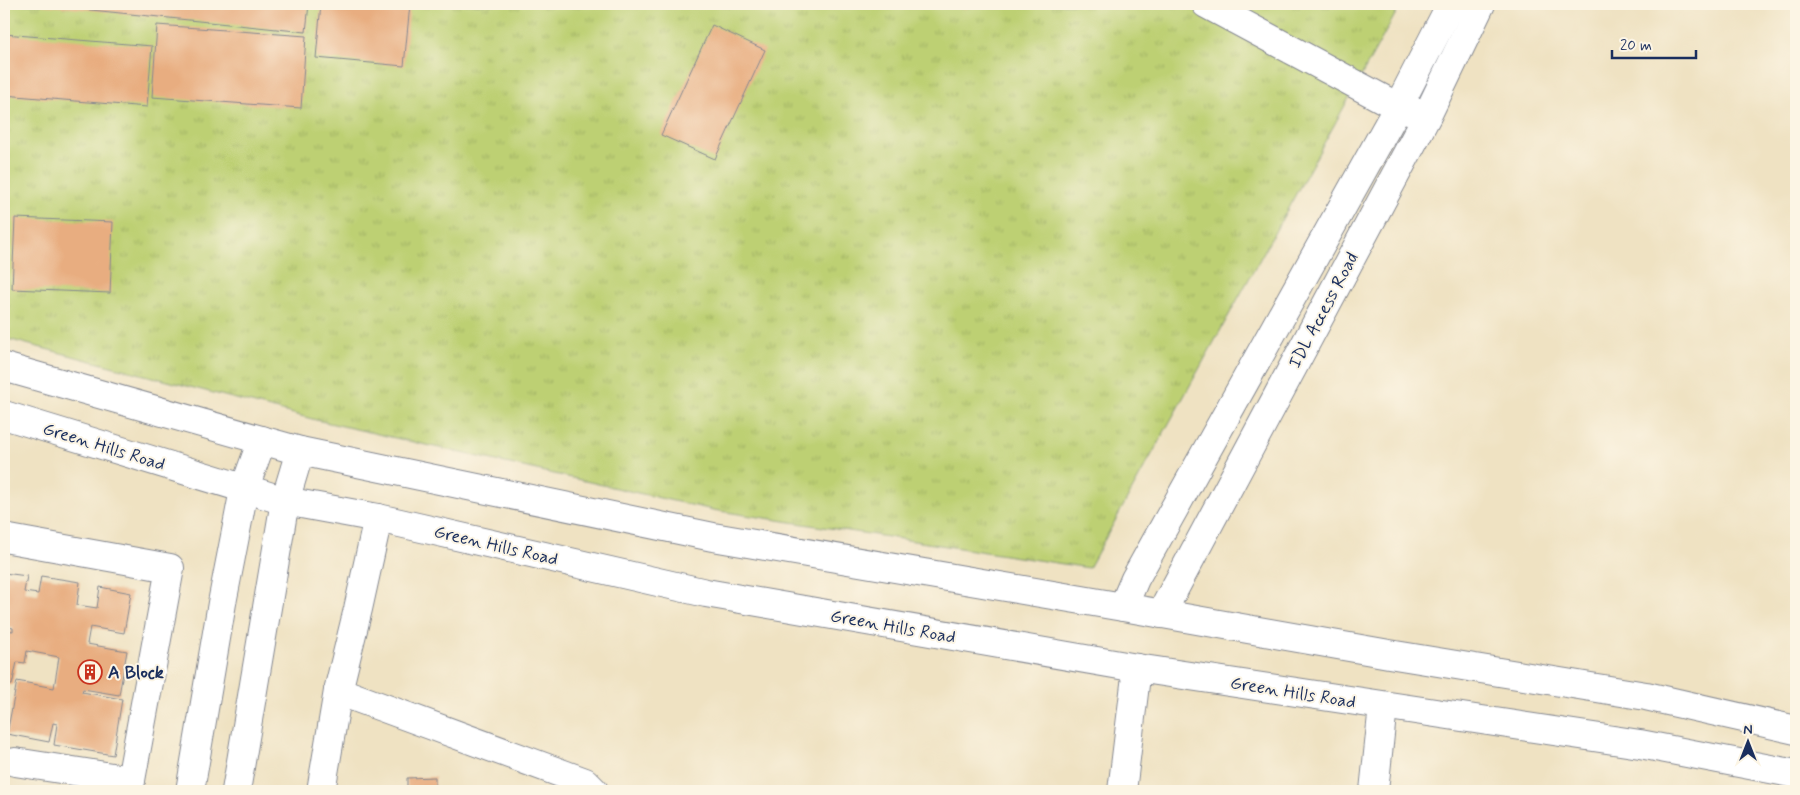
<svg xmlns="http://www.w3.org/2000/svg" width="1800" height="795" viewBox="0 0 1800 795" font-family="Mynerve,sans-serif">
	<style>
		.grass { fill: url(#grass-tufts); stroke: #6c8068 }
		.building { fill: #e8ad80 }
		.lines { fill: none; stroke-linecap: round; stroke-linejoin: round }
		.minor-casing { stroke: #858890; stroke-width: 30 }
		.minor { stroke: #fff; stroke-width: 28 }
		.labels { text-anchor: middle; stroke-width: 4; stroke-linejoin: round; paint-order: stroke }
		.street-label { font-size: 18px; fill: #1b2f5e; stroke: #fcf5e5 }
		.poi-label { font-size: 18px; font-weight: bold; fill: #1b2f5e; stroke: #fcf5e5; text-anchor: start }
	</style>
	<defs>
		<pattern id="grass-tufts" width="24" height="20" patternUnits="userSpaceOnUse" patternTransform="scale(1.25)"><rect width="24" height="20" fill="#bdd073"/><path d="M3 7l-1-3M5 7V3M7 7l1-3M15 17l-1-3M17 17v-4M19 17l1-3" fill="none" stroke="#a2b366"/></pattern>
	</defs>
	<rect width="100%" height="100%" fill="#fcf5e5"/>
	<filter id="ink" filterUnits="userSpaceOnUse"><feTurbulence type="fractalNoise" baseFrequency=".02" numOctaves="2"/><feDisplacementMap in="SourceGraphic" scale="10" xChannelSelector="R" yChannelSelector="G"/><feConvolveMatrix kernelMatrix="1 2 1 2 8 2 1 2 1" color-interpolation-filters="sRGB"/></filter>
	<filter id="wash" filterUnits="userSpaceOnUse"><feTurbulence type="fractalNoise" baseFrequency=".0096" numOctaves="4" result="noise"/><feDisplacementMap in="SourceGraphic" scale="20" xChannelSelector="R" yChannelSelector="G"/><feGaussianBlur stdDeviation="1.12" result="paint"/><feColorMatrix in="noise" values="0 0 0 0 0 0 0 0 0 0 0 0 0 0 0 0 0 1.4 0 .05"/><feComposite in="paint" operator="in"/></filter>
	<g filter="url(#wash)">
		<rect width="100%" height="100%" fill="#efe2c2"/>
		<!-- grass -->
		<path class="grass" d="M4 4H1401L1089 568 713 510 316 420 4 338Z"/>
		<g id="blocks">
			<!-- building -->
			<g class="building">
				<path d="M42 4H309L306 32 42 5Z"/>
				<path d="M321 4H410L404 66 316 58Z"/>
				<path d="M955 4H967L965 9Z"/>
				<path d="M157 25 306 36 301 108 152 97Z"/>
				<path d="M712 25 765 50 715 159 661 135Z"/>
				<path d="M4 34 152 46 147 107 4 95Z"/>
				<path d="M4 217 9 218 5 278H4Z"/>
				<path d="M15 218 113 222 110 293 12 289Z"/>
				<path d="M4 573 27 576 24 592 38 594 41 576 80 582 77 605 97 608 100 587 131 593 124 633 90 627 87 644 127 651 119 695 83 689 82 692 122 699 113 755 54 745 57 724 53 723 49 742 7 734 17 681 54 688 59 657 27 651 25 663 17 662 12 685 4 684V630L13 631V628L4 626Z"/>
				<path d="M435 777V791H407V778Z"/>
				<path d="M4 787 22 790V791H4Z"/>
			</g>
		</g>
	</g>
	<g filter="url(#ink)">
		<use href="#blocks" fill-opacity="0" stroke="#858890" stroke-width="1"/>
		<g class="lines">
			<!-- minor casing -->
			<g class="minor-casing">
				<g id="minor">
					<path d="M1206 4 1398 107 1416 112"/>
					<path d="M4 367 300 451 713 537 1123 607 1389 654 1646 696 1796 730"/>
					<path d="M4 415 285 501 378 518 706 593 1137 668 1640 744 1796 774"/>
					<path d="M4 538 170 568 129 791"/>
					<path d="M1123 607 1135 579 1398 107 1451 4"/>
					<path d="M1161 614 1427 116 1481 4"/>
					<path d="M338 691 585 782 594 791"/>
					<path d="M15 762 131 780"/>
					<path d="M190 791 222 603 244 490 262 440"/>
					<path d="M236 791 285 501 300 451"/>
					<path d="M321 791 338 691 358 609 378 518"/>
					<path d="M1122 791 1137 668"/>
					<path d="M1374 791 1383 706"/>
				</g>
			</g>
			<!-- minor -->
			<use href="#minor" class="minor"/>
		</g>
	</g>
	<!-- icons -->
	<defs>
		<g id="building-ring" transform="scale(1.25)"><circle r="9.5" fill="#fcf5e5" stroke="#c8321e" stroke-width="1.5"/><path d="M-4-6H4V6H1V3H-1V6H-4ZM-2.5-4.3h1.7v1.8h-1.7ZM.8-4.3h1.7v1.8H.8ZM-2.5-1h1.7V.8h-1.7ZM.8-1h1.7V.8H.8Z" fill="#c8321e"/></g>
	</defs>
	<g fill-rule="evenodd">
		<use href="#building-ring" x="90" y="672"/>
	</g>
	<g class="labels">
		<!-- street labels -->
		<g class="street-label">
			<text transform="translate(1323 310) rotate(-62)" y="6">IDL Access Road</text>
			<text transform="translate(104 446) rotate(17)" y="6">Green Hills Road</text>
			<text transform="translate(496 545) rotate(13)" y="6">Green Hills Road</text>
			<text transform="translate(893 626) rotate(10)" y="6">Green Hills Road</text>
			<text transform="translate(1293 692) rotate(9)" y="6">Green Hills Road</text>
		</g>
		<!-- poi labels -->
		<g class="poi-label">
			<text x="108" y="678">A Block</text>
		</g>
	</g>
	<!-- margin -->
	<rect width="1800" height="795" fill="none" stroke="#fcf5e5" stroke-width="20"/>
	<!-- north arrow -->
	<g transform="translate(1748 742)" stroke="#fcf5e5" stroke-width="4" paint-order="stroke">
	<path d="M0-4L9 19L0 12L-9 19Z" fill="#1b2f5e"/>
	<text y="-8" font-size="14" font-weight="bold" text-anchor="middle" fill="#1b2f5e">N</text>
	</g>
	<!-- scale -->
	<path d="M1612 50v8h84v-8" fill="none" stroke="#1b2f5e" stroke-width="2.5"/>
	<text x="1620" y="50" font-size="15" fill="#1b2f5e" stroke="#fcf5e5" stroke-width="4" paint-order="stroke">20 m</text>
</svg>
